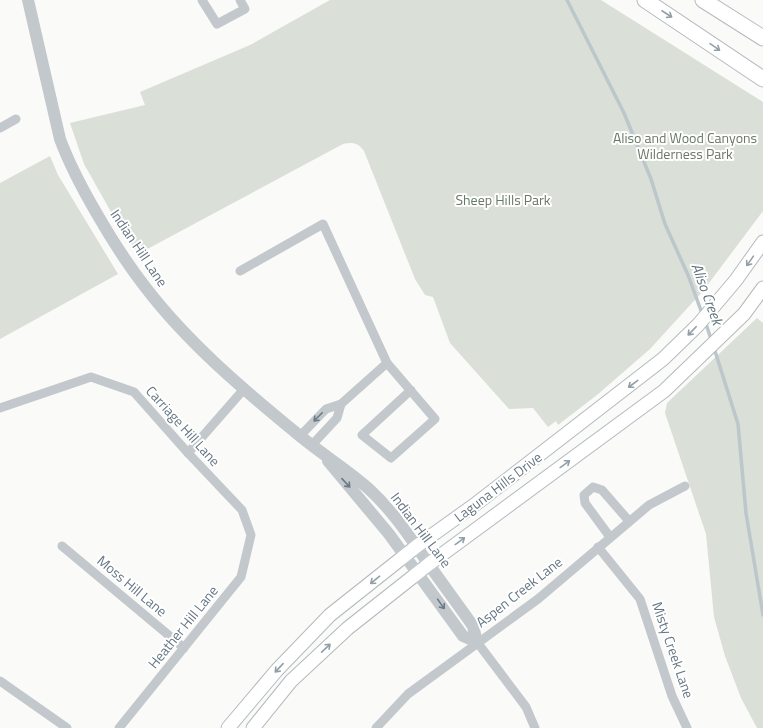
<svg xmlns="http://www.w3.org/2000/svg" width="763" height="728" viewBox="0 0 763 728" font-family="'Titillium Web',sans-serif">
	<style>
		.green { fill: #dadfd7 }
		.lines { fill: none; stroke-linecap: round; stroke-linejoin: round }
		.stream { stroke: #bbc7cb; stroke-width: 3.5 }
		.secondary-casing { stroke: #b3babf; stroke-width: 15 }
		.primary-casing { stroke: #b5babe; stroke-width: 17 }
		.minor { stroke: #c3c8cc; stroke-width: 9 }
		.tertiary { stroke: #c3c8cc; stroke-width: 12 }
		.secondary { stroke: #fff; stroke-width: 13 }
		.primary { stroke: #fff; stroke-width: 15 }
		.oneway { stroke: #939fa8 }
		.oneway2 { stroke: #6a7a87 }
		.labels { text-anchor: middle; stroke-width: 4; stroke-linejoin: round; paint-order: stroke }
		.park-label { font-size: 14px; fill: #687a64; stroke: #fff }
		.street-label { font-size: 14px; fill: #657683; stroke: #fff }
		.water-label { font-size: 15px; font-style: italic; fill: #60757c; stroke: #fff }
	</style>
	<rect width="100%" height="100%" fill="#fafaf8"/>
	<!-- green -->
	<g class="green">
		<path d="M330 0H601L763 102V211L703 291 650 349 597 395 558 425 556 421 548 427 533 408 509 409 450 343 433 297 425 295 415 279 364 151C358 143 353 142 343 144L138 254 115 219 84 164 70 123 145 105 140 92 250 45Z"/>
		<path d="M50 156 58 175 118 274 0 339V183Z"/>
		<path d="M757 318 763 323V728H757L741 698 725 656 714 617 706 534 665 413 667 403Z"/>
	</g>
	<g class="lines">
		<!-- stream -->
		<g class="stream">
			<path d="M567 0 624 113 651 179 665 224 688 275 703 316"/>
			<path d="M705 321 712 342"/>
			<path d="M714 348 738 424 746 513 763 615"/>
		</g>
		<!-- secondary casing -->
		<g class="secondary-casing">
			<g id="secondary">
				<path d="M228 728 277 670 330 615 417 546 477 503 663 359 698 325 736 280 763 242"/>
				<path d="M253 728 291 681 348 628 429 564 664 391 744 314 763 288"/>
			</g>
		</g>
		<!-- primary casing -->
		<g class="primary-casing">
			<g id="primary">
				<path d="M645 0 763 79"/>
				<path d="M703 0 763 38"/>
			</g>
		</g>
		<!-- minor -->
		<g class="minor">
			<path d="M202 0 217 24 245 9 240 0"/>
			<path d="M0 128 16 119"/>
			<path d="M240 271 323 224 387 363 435 419 391 458 362 435 411 390"/>
			<path d="M0 408 91 377 134 392 188 453 242 510 251 535 241 577 119 728"/>
			<path d="M300 436 326 409 341 404 387 363"/>
			<path d="M311 446 337 418 341 404"/>
			<path d="M188 453 244 389"/>
			<path d="M610 537 585 503 584 495 593 487 602 490 629 521"/>
			<path d="M62 546 184 648"/>
			<path d="M598 547 640 599 672 696 687 728"/>
			<path d="M477 642 526 707 535 728"/>
			<path d="M0 681 67 728"/>
			<path d="M376 728 408 694 538 599 649 505 685 486"/>
		</g>
		<!-- tertiary -->
		<g class="tertiary">
			<path d="M28 0 60 139C70 166 83 190 97 214 112 240 128 265 146 288 189 344 245 391 300 436 323 455 348 470 369 489 394 512 411 539 430 566 444 586 459 606 473 626L477 642"/>
			<path d="M328 461 389 534 463 636 477 642"/>
		</g>
		<!-- secondary -->
		<use href="#secondary" class="secondary"/>
		<!-- primary -->
		<use href="#primary" class="primary"/>
	</g>
	<!-- one-way arrows -->
	<defs><path id="oneway-shaft" d="M-6 0H5M1.5-3L5.5 0L1.5 3" fill="none" stroke-width="1.6" stroke-linecap="round" stroke-linejoin="round"/></defs>
	<g class="oneway">
		<use href="#oneway-shaft" transform="translate(667 14) rotate(33)"/>
		<use href="#oneway-shaft" transform="translate(715 47) rotate(35)"/>
		<use href="#oneway-shaft" transform="translate(750 261) rotate(125)"/>
		<use href="#oneway-shaft" transform="translate(692 331) rotate(134)"/>
		<use href="#oneway-shaft" transform="translate(633 384) rotate(143)"/>
		<use href="#oneway-shaft" transform="translate(565 464) rotate(-36)"/>
		<use href="#oneway-shaft" transform="translate(460 541) rotate(-36)"/>
		<use href="#oneway-shaft" transform="translate(375 580) rotate(141)"/>
		<use href="#oneway-shaft" transform="translate(326 648) rotate(-43)"/>
		<use href="#oneway-shaft" transform="translate(279 668) rotate(133)"/>
	</g>
	<g class="oneway2">
		<use href="#oneway-shaft" transform="translate(318 417) rotate(135)"/>
		<use href="#oneway-shaft" transform="translate(346 483) rotate(47)"/>
		<use href="#oneway-shaft" transform="translate(441 604) rotate(55)"/>
	</g>
	<g class="labels">
		<!-- park labels -->
		<g class="park-label">
			<text x="685" y="143">Aliso and Wood Canyons<tspan x="685" dy="16">Wilderness Park</tspan></text>
			<text x="503" y="205">Sheep Hills Park</text>
		</g>
		<!-- street labels -->
		<g class="street-label">
			<text transform="translate(139 248) rotate(56)" y="5">Indian Hill Lane</text>
			<text transform="translate(183 426) rotate(48)" y="5">Carriage Hill Lane</text>
			<text transform="translate(498 487) rotate(-37)" y="5">Laguna Hills Drive</text>
			<text transform="translate(421 530) rotate(53)" y="5">Indian Hill Lane</text>
			<text transform="translate(132 586) rotate(40)" y="5">Moss Hill Lane</text>
			<text transform="translate(519 592) rotate(-38)" y="5">Aspen Creek Lane</text>
			<text transform="translate(183 627) rotate(-51)" y="5">Heather Hill Lane</text>
			<text transform="translate(673 650) rotate(71)" y="5">Misty Creek Lane</text>
		</g>
		<!-- water labels -->
		<g class="water-label">
			<text transform="translate(707 294) rotate(70)" y="5">Aliso Creek</text>
		</g>
	</g>
</svg>
